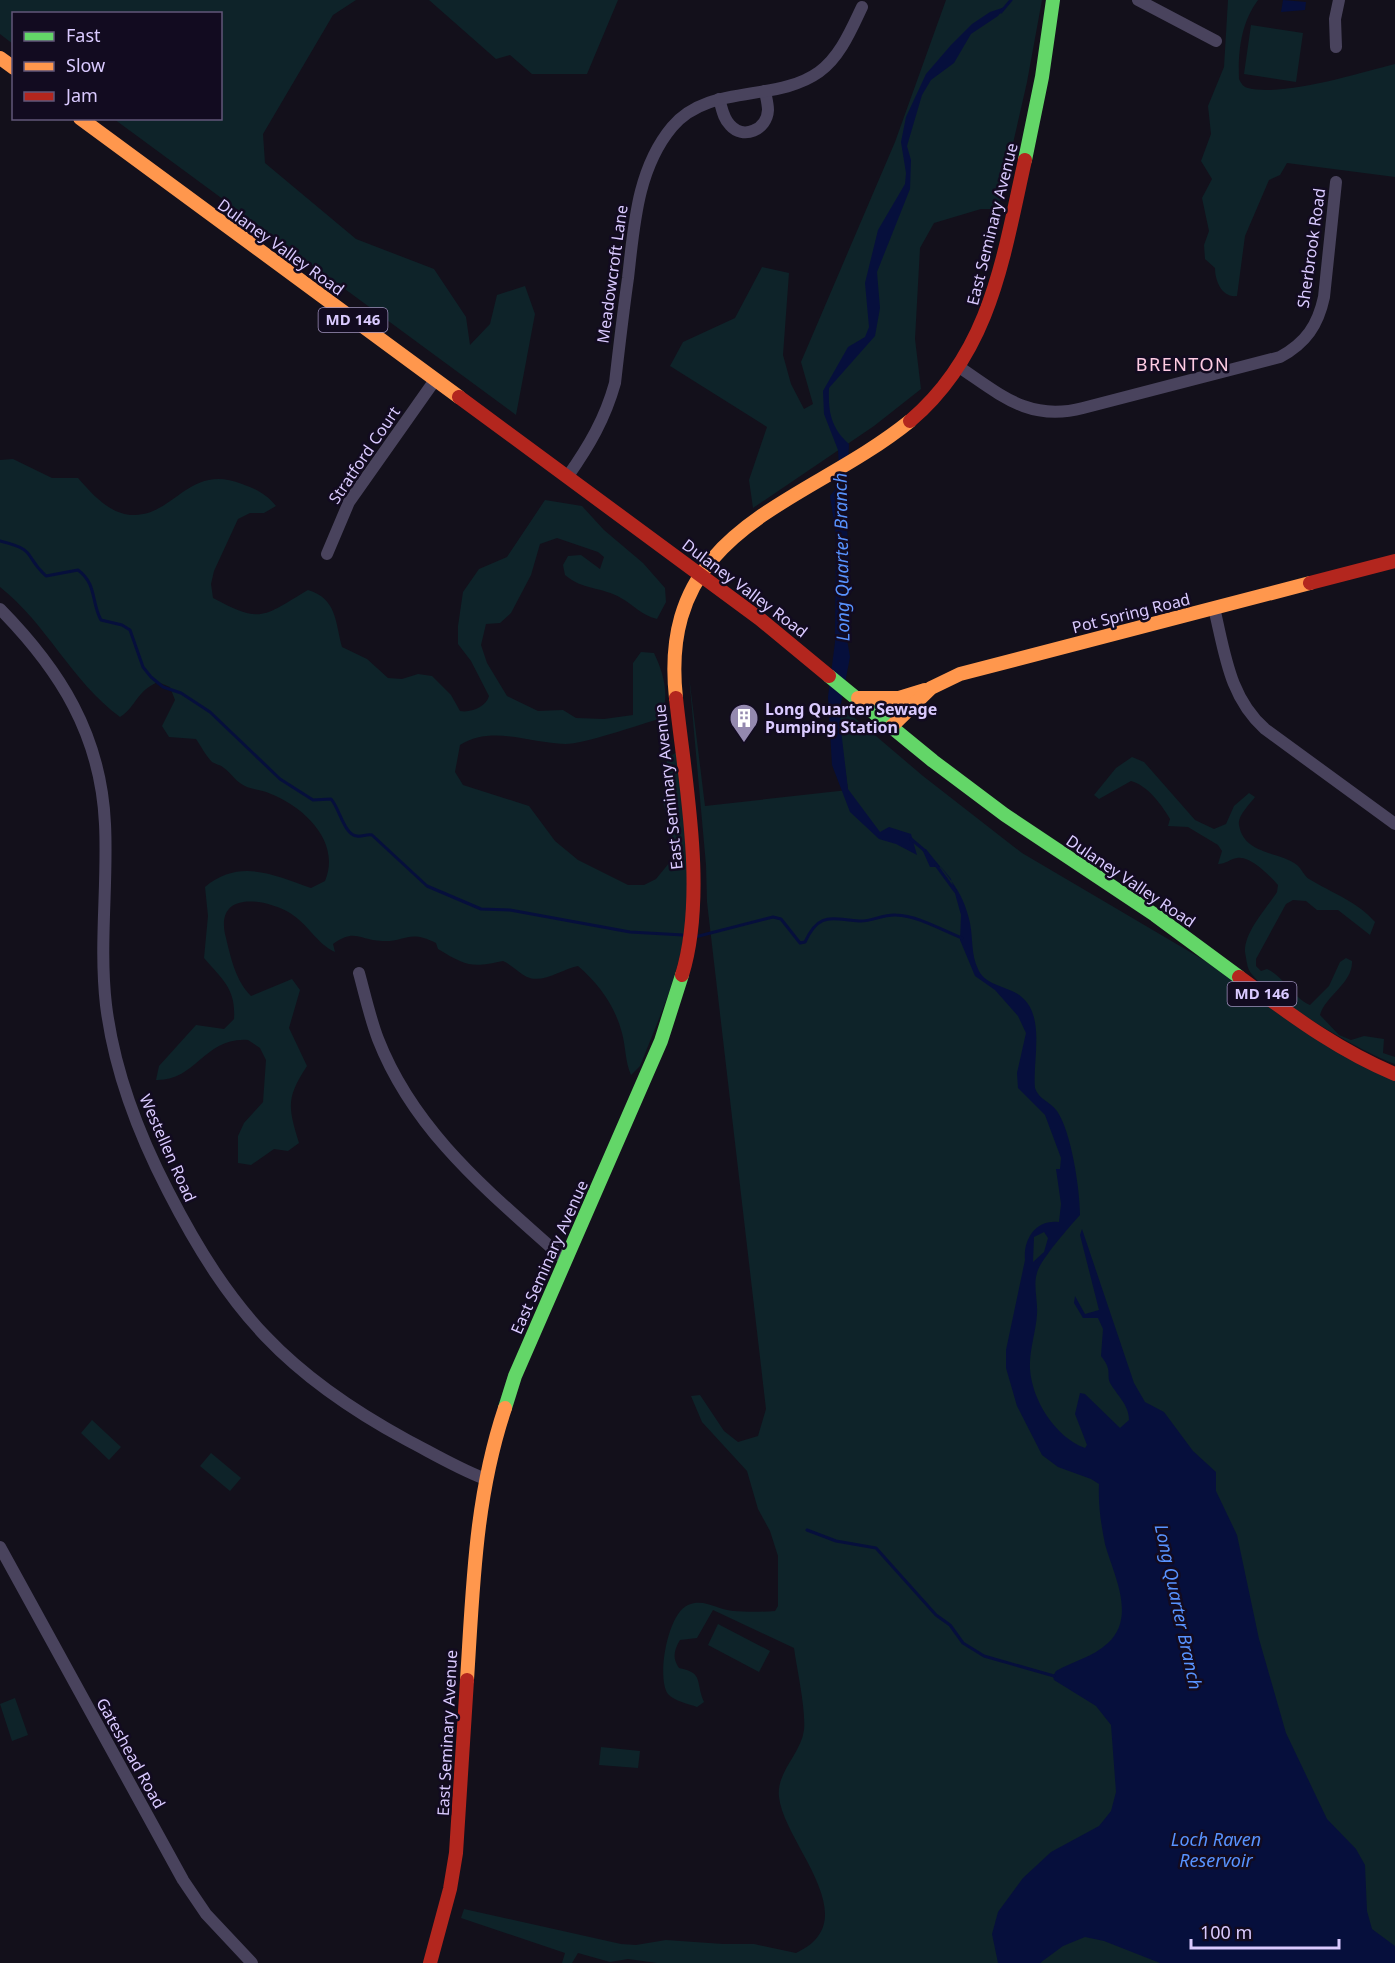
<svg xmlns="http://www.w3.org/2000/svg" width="1395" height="1963" viewBox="0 0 1395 1963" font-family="'Noto Sans',sans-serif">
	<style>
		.green { fill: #0e2329 }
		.water { fill: #060f3c; fill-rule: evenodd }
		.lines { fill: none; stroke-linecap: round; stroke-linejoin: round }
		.stream { stroke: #060f3c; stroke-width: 3 }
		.street { stroke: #49435d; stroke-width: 12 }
		.fast { stroke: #63d668; stroke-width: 14 }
		.slow { stroke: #ff974d; stroke-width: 14 }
		.jam { stroke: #b3261e; stroke-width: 14 }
		.labels { text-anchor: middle; stroke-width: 5; stroke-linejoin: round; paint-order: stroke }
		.shield { fill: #120b20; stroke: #9e91bc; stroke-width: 1.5 }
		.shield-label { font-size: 15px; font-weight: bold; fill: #dacaff }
		.street-label { font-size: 16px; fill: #dacaff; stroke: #120b20 }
		.poi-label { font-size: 16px; font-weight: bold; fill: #dacaff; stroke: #120b20; text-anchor: start }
		.neighbourhood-label { font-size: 18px; letter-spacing: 1.5px; fill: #ffcce3; stroke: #120b20 }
		.water-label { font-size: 18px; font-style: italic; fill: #5893ff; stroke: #120b20 }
	</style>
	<rect width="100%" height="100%" fill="#13101b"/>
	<!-- green -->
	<g class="green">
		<path d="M0 0H356L333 15 263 134 265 163 356 239 434 269 466 317 470 345 490 324 497 295 525 286 535 314 516 415 114 119 220 118V14H14L13 44 0 34Z"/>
		<path d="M429 0H618L587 74H532L510 55 496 59Z"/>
		<path d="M946 0H1042L1027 82 998 209H981L934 223 920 248 915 339 921 389 874 426 753 508 749 480 767 427 670 366 683 342 735 318 762 267 789 273 783 355 791 384 804 409 813 404 801 362 895 142Z"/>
		<path d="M1228 0H1258C1241 23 1238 51 1239 79 1241 83 1243 87 1248 88 1283 97 1359 73 1395 64V177L1287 163 1280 175 1269 180 1245 236 1237 296C1222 298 1215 281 1215 268L1205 259 1204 245 1209 231 1202 198 1212 179 1201 161 1211 134 1208 106 1224 67Z"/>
		<path d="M1251 25 1303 33 1296 82 1244 74Z"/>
		<path d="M13 459 52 478H78C92 494 111 516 135 515 175 514 190 463 242 484 256 489 266 494 276 506L264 513H250L238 519 214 571 211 584 213 598C262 624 262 617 308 590 337 599 335 621 342 647L367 659 388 678 402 679 418 674 432 676 451 695 460 711C471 713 486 707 489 696L471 661 458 644V626L463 592 479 569 507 557 545 500 582 506 604 530 643 563 665 588 666 602 657 619C641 615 634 605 621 598 603 587 582 590 565 575L563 565 568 556 581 555 600 569 604 557 598 552 557 538 540 544 531 575 511 613 500 623 486 624 481 645 487 663 507 696 538 711 563 710 576 718 604 719 633 715V663L641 652 654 653C664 674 671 699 659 719 638 725 584 744 565 744 530 743 492 725 460 745L455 772 463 785 529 806 555 841 578 860 628 885H644L656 879 674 857V843L663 802 667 759 678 751C683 812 692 874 684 935 677 980 657 1023 640 1066L631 1075C625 1061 626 1048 622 1033 615 1006 599 984 578 966 562 969 543 984 527 977 519 973 512 965 503 961 472 968 466 966 438 949L436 943C409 929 406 942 382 941 359 940 355 928 333 944L335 952C316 943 308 924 290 913 264 898 213 890 226 938 231 959 236 981 251 996L292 979 300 990 289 1028 307 1066C286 1098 288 1107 299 1143L288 1151 274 1149 251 1165 238 1163V1136L244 1123 263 1102 266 1060 260 1048 248 1040C204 1037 197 1081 156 1080L159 1066 196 1025 224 1029 234 1019C236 989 223 980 204 958L208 916 205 887C240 858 274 875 311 888L325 881C341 843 306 808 271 794 263 790 253 790 245 786 236 782 232 774 224 768 221 765 215 764 212 762 206 756 201 746 196 739L169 737 162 726 175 700 170 687 158 682C136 691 137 706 120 717 71 681 47 624 0 587V460Z"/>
		<path d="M689 676 705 806 848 790 836 702 923 776 1022 853 1219 969 1395 1081V1963H657L628 1959 610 1962 578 1953 572 1963H562L565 1953 461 1918 464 1909 621 1944 636 1945 666 1940 723 1944H754L796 1953C868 1920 784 1844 779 1797 776 1772 801 1754 804 1730 806 1709 797 1670 794 1648L713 1610 697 1638 680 1640C674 1650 672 1658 679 1668 704 1673 695 1681 704 1702L697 1707C689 1704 674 1701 668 1694 656 1677 668 1613 688 1605 705 1598 717 1610 733 1611 746 1612 761 1612 775 1611L778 1606V1556L770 1531 758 1509 747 1471 702 1422 691 1396 700 1395 724 1431 738 1442 758 1436 766 1409 707 902 706 865Z"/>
		<path d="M1132 757 1144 762 1195 820 1214 829 1226 824 1234 806 1249 793 1255 797C1250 804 1237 816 1239 825 1244 855 1279 851 1297 865 1302 869 1304 876 1309 879 1332 893 1358 902 1375 922L1370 935 1338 910H1317L1306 901 1293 900 1286 904 1256 959V966L1261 971 1267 969C1284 977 1292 997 1310 1005L1329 986 1340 962 1346 958 1352 961C1353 983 1325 996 1320 1015L1339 1035 1351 1040 1364 1036 1384 1039 1383 1053 1395 1057V1064C1365 1054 1263 996 1249 970 1247 966 1246 957 1245 952 1244 932 1267 908 1277 892L1278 885C1270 876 1250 855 1237 858 1230 859 1226 864 1218 864L1222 851 1218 845 1188 827 1168 826 1170 819C1162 805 1147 785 1131 781L1099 799 1094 795 1116 768Z"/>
		<path d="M92 1420 121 1447 109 1460 81 1433Z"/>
		<path d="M211 1453 241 1478 230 1491 200 1466Z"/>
		<path d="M718 1624 770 1651 759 1672 708 1645Z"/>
		<path d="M15 1698 28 1735 12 1741 0 1704Z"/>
		<path d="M601 1747 640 1751 638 1768 599 1765Z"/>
	</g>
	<!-- water -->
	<g class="water">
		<path d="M1283 0 1306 2 1305 10 1281 12Z"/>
		<path d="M1005 7 998 16 971 34 954 63 931 80 922 95 907 146 911 160 910 189 877 272 880 308 875 336 829 388C828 412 831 428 849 444L846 514 849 556 844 591 848 612 847 639 850 657 840 709 841 730 848 789 880 832 889 827 911 834 917 855 896 844 879 839 850 812 832 765 828 697 835 642 836 535 830 496 840 484 838 450 824 414 823 391 848 347 865 337 869 327 865 283 878 230 905 184 906 173 901 142 906 117 926 74 951 45 972 24 990 12Z"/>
		<path d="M922 849H926C946 875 963 889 970 923 973 938 971 955 978 969 984 983 999 985 1012 991 1049 1007 1032 1058 1035 1088 1039 1100 1050 1101 1057 1111 1071 1131 1080 1189 1080 1215 1070 1226 1040 1260 1037 1273 1033 1285 1038 1301 1037 1314 1036 1332 1029 1350 1030 1369 1032 1400 1055 1437 1085 1448L1087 1445 1075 1414 1080 1393 1085 1394 1120 1428 1129 1420C1129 1405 1117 1395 1110 1383 1106 1374 1113 1371 1101 1356L1103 1329 1098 1318H1083L1074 1303 1075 1296 1085 1314 1099 1310 1080 1235 1082 1229 1134 1383 1145 1402 1164 1412 1193 1451 1216 1472V1491L1237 1535 1259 1639 1286 1733 1327 1819 1356 1849 1365 1865 1367 1911 1372 1929 1395 1946V1963H1160L1104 1941 1085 1937 1063 1946 1040 1963H998L992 1934 998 1912 1023 1878 1051 1852 1099 1826 1111 1811 1116 1792 1111 1725 1096 1706 1054 1680 1053 1676 1056 1671C1073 1661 1093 1657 1108 1643 1137 1616 1113 1574 1105 1544 1101 1524 1098 1505 1099 1484L1091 1479 1058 1467 1042 1455 1017 1406 1006 1368V1350L1025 1260C1023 1239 1036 1219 1059 1222L1061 1204 1056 1169H1060L1061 1158 1045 1115 1018 1088 1017 1073 1026 1033 1018 1016 995 990 975 976 960 940 961 915 951 879 941 867H930ZM1044 1232 1048 1238 1044 1252 1033 1262 1034 1237Z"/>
	</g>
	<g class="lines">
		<!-- stream -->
		<g class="stream">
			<path d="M1001 12 1011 0"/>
			<path d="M0 541C39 551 22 554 46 576L78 570C97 584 91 602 101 620L122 625 130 630 143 667 151 677 163 687 181 693 210 712 280 779 313 800 331 799C339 807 344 835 357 836 362 837 366 834 372 835L427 886 481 909 510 910 630 932 683 935"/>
			<path d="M911 839 924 850"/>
			<path d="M936 865 955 891"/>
			<path d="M695 937 773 917 781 919 800 943 805 942C819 912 830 919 859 921 871 922 883 914 896 915 919 916 941 930 962 938"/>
			<path d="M807 1530 836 1541 876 1548 936 1615 950 1625 963 1643 984 1656 1054 1676"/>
		</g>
		<!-- street -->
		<g class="street">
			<path d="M1138 0 1216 41"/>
			<path d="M1336 47 1335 19 1339 0"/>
			<path d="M719 99C722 108 723 118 730 125 743 140 767 130 768 110 768 104 766 97 765 91"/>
			<path d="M959 367C1001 395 1029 422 1083 408L1280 357C1306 343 1318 325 1324 297L1336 182"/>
			<path d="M568 476C589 446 605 419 615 383 619 348 623 313 628 278 634 226 637 169 672 127 709 83 776 103 819 72 840 57 851 30 862 7"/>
			<path d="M327 554 349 502 435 380"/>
			<path d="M1214 608C1225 653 1229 697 1265 729L1395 824"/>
			<path d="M0 609C60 670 101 735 105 824 108 884 99 945 106 1005 114 1070 138 1133 168 1191 230 1312 287 1375 407 1440 432 1453 457 1468 483 1478"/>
			<path d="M359 973C365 995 370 1018 378 1039 415 1134 492 1194 565 1260"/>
			<path d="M0 1547 183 1880 206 1914 252 1963"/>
		</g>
		<!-- fast -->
		<g class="fast">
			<path d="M1025 160 1042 77 1053 0"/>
			<path d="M829 676 933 761 1005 815 1155 915 1239 977"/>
			<path d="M505 1408 515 1376 661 1041 682 975"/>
		</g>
		<!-- slow -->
		<g class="slow">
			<path d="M0 58 14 68"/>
			<path d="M80 118 459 397"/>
			<path d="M676 698C657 526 805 506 910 421"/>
			<path d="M858 698H899L925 690"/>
			<path d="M891 727 931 688 960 674 1310 583"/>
			<path d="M467 1680C473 1587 475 1497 505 1408"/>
		</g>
		<!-- jam -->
		<g class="jam">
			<path d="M459 397 760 619 829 676"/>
			<path d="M910 421C991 352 1003 258 1025 160"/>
			<path d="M1310 583 1395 561"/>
			<path d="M676 698C685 782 707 894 682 975"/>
			<path d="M1239 977C1290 1014 1337 1050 1395 1074"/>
			<path d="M430 1963 450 1889 456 1853 467 1680"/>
		</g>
	</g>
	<!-- icons -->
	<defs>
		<g id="building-pin" transform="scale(1.5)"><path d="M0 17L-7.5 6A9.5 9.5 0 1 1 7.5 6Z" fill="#9489af" stroke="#120b20"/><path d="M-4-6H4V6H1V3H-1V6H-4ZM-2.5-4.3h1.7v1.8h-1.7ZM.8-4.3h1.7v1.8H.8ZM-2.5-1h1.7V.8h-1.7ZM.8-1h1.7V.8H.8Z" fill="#fff"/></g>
	</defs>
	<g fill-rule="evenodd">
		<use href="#building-pin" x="744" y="718"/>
	</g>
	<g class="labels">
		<!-- shield labels -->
		<g class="shield">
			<rect x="318.5" y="308" width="69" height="24" rx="4.5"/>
			<rect x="1227.5" y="982" width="69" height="24" rx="4.5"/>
		</g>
		<g class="shield-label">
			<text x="353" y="325">MD 146</text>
			<text x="1262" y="999">MD 146</text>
		</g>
		<!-- street labels -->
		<g class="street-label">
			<text transform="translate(992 224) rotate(-76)" y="6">East Seminary Avenue</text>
			<text transform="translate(281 247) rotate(36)" y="6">Dulaney Valley Road</text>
			<text transform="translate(1311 248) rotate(-82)" y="6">Sherbrook Road</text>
			<text transform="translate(612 274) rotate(-82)" y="6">Meadowcroft Lane</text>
			<text transform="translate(364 455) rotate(-56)" y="6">Stratford Court</text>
			<text transform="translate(745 588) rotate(37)" y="6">Dulaney Valley Road</text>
			<text transform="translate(1131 613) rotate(-14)" y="6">Pot Spring Road</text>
			<text transform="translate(668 787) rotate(-96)" y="6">East Seminary Avenue</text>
			<text transform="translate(1131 881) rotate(34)" y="6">Dulaney Valley Road</text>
			<text transform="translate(168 1148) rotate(66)" y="6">Westellen Road</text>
			<text transform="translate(549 1257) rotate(-66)" y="6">East Seminary Avenue</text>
			<text transform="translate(447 1733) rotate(-87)" y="6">East Seminary Avenue</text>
			<text transform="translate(131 1753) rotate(61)" y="6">Gateshead Road</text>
		</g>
		<!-- poi labels -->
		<g class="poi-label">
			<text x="765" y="715">Long Quarter Sewage<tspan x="765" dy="18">Pumping Station</tspan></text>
		</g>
		<!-- neighbourhood labels -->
		<g class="neighbourhood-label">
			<text x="1183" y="371">BRENTON</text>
		</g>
		<!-- water labels -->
		<g class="water-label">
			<text transform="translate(842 557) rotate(-91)" y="6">Long Quarter Branch</text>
			<text transform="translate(1178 1607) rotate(78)" y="6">Long Quarter Branch</text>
			<text x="1216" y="1846">Loch Raven<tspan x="1216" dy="21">Reservoir</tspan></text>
		</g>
	</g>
	<!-- legend -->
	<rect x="12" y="12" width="210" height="108" fill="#120b20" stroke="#625779" stroke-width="1.5"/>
	<rect x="24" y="32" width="30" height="9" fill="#63d668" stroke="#625779" stroke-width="1.5"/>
	<text x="66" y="42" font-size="18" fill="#dacaff">Fast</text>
	<rect x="24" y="62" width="30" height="9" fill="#ff974d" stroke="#625779" stroke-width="1.5"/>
	<text x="66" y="72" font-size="18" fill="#dacaff">Slow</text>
	<rect x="24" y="92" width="30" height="9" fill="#b3261e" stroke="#625779" stroke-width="1.5"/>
	<text x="66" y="102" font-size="18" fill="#dacaff">Jam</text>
	<!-- scale -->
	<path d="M1191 1939v9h148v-9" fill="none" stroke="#dacaff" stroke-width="3"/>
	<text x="1200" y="1939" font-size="18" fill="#dacaff" stroke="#120b20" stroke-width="4.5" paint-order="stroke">100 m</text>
</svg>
